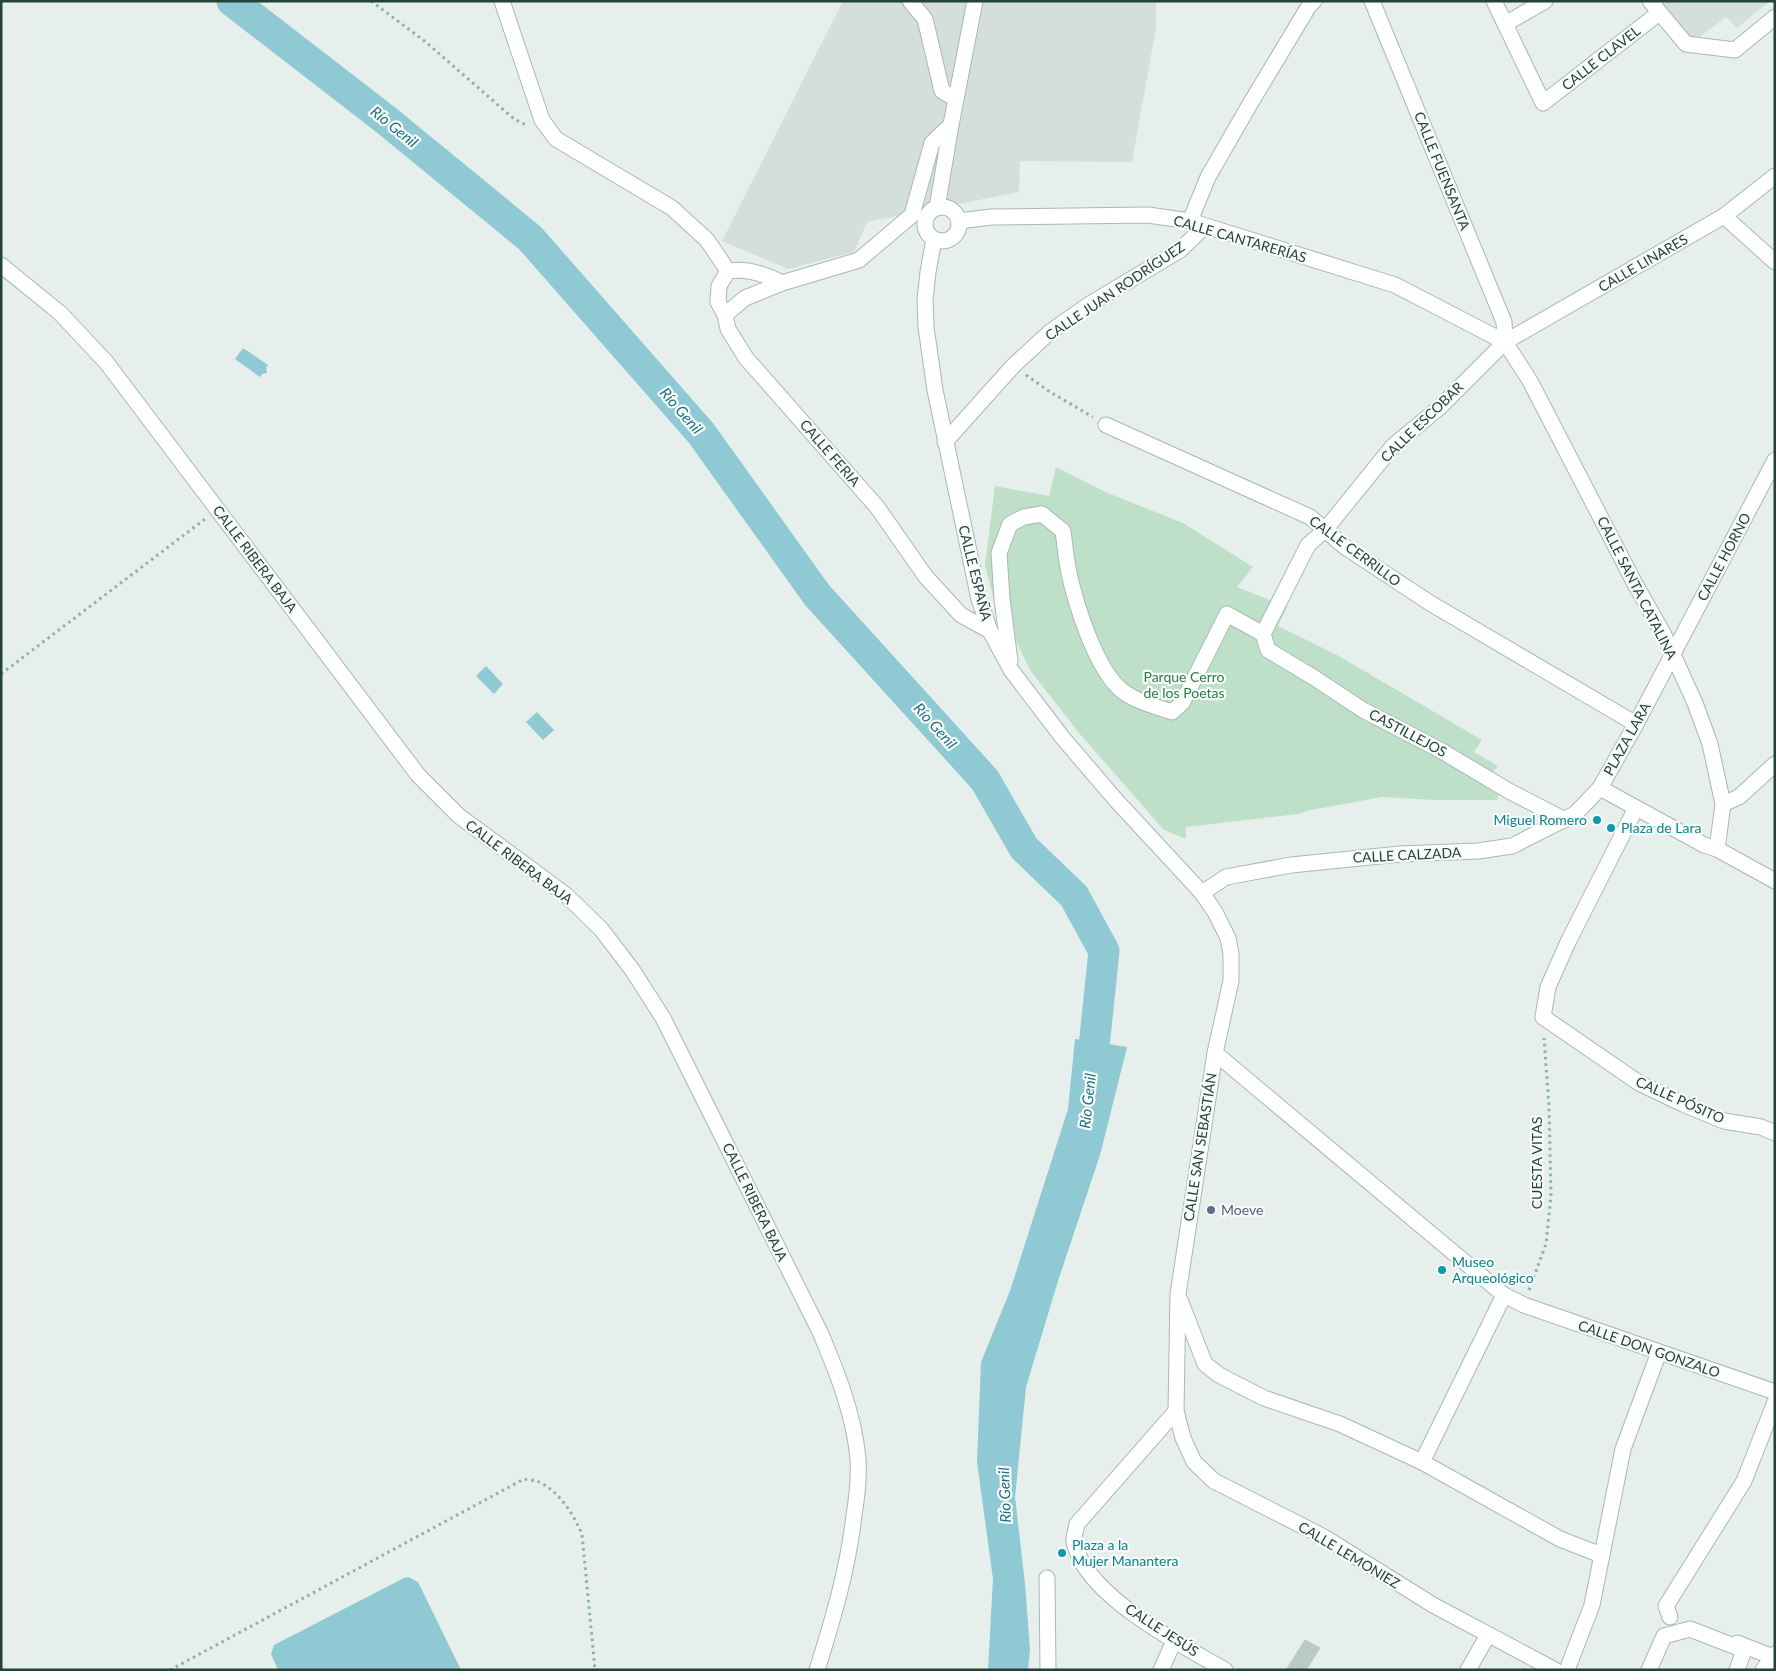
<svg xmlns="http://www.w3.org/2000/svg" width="1776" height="1671" viewBox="0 0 1776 1671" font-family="Lato,sans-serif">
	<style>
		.built { fill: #d4dfda }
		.green { fill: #bfe0c8 }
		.water { fill: #8ec9d4 }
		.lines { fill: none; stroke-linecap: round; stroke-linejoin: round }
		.river { stroke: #8ec9d4; stroke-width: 31 }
		.building { fill: #bbcac4; stroke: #b8c9c2 }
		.minor-casing { stroke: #a8b8b2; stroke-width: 17 }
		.path { stroke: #86b3a5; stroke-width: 3; stroke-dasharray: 2.5 4; stroke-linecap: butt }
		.minor { stroke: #fff; stroke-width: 15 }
		.culture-dot { fill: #0f9aa8; stroke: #f7fbf9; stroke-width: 2 }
		.service-dot { fill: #5c6f8a; stroke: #f7fbf9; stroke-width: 2 }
		.labels { text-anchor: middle; stroke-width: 4.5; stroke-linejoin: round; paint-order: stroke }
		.street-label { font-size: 14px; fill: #24423a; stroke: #f7fbf9 }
		.park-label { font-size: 14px; fill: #2d7a4b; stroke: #f7fbf9 }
		.culture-label { font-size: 14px; fill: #0d838f; stroke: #f7fbf9; text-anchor: start }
		.service-label { font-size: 14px; fill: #4e5e75; stroke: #f7fbf9; text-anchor: start }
		.water-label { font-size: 15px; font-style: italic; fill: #1c6f80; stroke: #f7fbf9 }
	</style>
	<rect width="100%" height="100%" fill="#e6efeb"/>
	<!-- built -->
	<g class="built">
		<path d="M843 1H1156V28L1132 162 1020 161 1019 192 867 222 854 252 788 269 722 241Z"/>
		<path d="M1659 1H1770L1737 28 1726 17 1692 43Z"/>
	</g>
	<!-- green -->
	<path class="green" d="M1056 467 1103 491 1183 523 1253 567 1237 587 1287 607 1278 626 1337 655 1482 740 1474 752 1498 766 1491 775 1499 793 1497 800H1434L1382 797 1311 810 1298 814 1186 827V839L1164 830 1079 733 1030 670 1016 641 1010 598 994 600 985 565 995 486 1049 496Z"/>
	<!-- water -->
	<g class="water">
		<path d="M243 348 268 365 266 368 267 373 262 374 260 377 235 359Z"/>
		<path d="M486 666 503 684 494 694 476 676Z"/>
		<path d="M537 712 554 730 543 740 526 722Z"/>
		<path d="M1075 1039 1127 1047 1100 1155 1058 1281 1026 1387 1015 1497 1025 1584 1030 1650 1028 1670H988L993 1579 977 1462 981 1362 1010 1291 1068 1109Z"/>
		<path d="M408 1577 418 1582 461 1670H278L271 1654 274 1645 404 1578Z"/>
	</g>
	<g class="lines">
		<!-- river -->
		<path class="river" d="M232 1 386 120 530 238 701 433 817 595 985 780 1024 848 1074 896 1104 951 1090 1085"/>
	</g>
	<!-- building -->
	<path class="building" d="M1305 1640 1320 1648 1306 1670H1286Z"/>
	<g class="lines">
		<!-- minor casing -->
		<g class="minor-casing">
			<g id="minor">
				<path d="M502 1 542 120 556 139 672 208 707 240 728 271"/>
				<path d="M910 1 925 19 942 91 956 99"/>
				<path d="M1372 1 1504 322 1505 342"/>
				<path d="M1494 1 1543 103 1659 13"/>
				<path d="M1650 1 1686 44 1735 50 1775 17"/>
				<path d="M1505 24 1545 1"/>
				<circle cx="942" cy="224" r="17"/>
				<path d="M937 208 951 125 975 1"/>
				<path d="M1724 216 1775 262"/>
				<path d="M959 221 991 217 1148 215 1190 221 1395 285 1505 342 1530 381 1634 582 1664 635 1695 703 1710 744 1723 804 1717 849"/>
				<path d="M1190 221 1208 177 1250 104 1309 6 1314 1"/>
				<path d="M934 239 928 272 925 300 926 327 935 390 979 599 990 631 1011 670 1062 737 1115 799 1202 893 1215 912 1228 938 1231 954V981L1215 1053 1178 1294 1176 1411 1183 1438 1194 1462 1214 1481 1324 1537 1433 1605 1555 1670"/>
				<path d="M1 265 60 313 106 362 418 775 459 816 566 895 601 929 633 971 663 1018 820 1332C837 1372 854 1414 858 1459 859 1477 857 1497 854 1515 848 1569 833 1619 817 1670"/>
				<path d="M728 271 719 286 718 302 725 315 728 329 746 358 877 507 926 577 961 615 990 631"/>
				<path d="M728 271C747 268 765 274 782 283"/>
				<path d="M725 315 745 298 782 283 859 260 912 215 932 143 951 125"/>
				<path d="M1106 425 1310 517 1345 547 1430 603 1636 724"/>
				<path d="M945 442 1013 366 1050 332 1090 304 1180 250 1204 227"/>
				<path d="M1263 634 1308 545 1325 530 1393 446 1440 407 1505 342 1724 216 1775 176"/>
				<path d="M1263 634 1268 650 1313 677 1363 710 1440 750 1509 791 1565 820"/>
				<path d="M1010 661 1002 599 999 553 1010 524 1024 517 1042 514 1063 531C1065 545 1066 560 1069 573 1076 605 1094 662 1117 686 1130 700 1154 706 1172 712L1182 703 1227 614 1263 634"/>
				<path d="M1600 788 1704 845 1717 849 1775 881"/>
				<path d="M1723 804 1739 797 1775 764"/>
				<path d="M1636 808 1568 942 1548 987 1543 1017 1639 1083 1683 1104 1724 1121 1761 1127 1775 1133"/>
				<path d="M1202 893 1226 877 1291 865 1400 854 1478 851 1512 846 1575 814 1600 788 1636 724 1775 460"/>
				<path d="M1215 1053 1504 1295 1524 1305 1775 1392"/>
				<path d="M1180 1300 1205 1364 1219 1375 1264 1398 1340 1424 1422 1462 1560 1539 1601 1555"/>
				<path d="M1176 1411 1077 1524C1076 1529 1074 1535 1074 1539 1073 1544 1077 1550 1078 1554 1097 1601 1182 1645 1225 1670"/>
				<path d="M1422 1462 1504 1295"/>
				<path d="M1047 1578 1048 1670"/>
				<path d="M1670 1617 1666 1606 1744 1481 1775 1402"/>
				<path d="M1737 1643 1773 1657"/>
				<path d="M1161 1670 1174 1641"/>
				<path d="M1468 1670 1488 1635"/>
				<path d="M1567 1670 1592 1605 1623 1449 1659 1352"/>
				<path d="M1649 1670 1664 1636 1690 1629 1744 1650 1737 1670"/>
				<path d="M1763 1670 1775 1654"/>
			</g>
		</g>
		<!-- path -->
		<g class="path">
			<path d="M371 1 427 43 514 119 526 125"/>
			<path d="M1026 375 1050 392 1093 417"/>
			<path d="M1 674 205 519"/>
			<path d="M1529 1290 1546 1244 1551 1195 1549 1107 1544 1038"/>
			<path d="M170 1670 524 1479C529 1480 535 1480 539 1482 560 1492 573 1514 582 1534L595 1670"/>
		</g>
		<!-- minor -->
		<use href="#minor" class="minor"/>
	</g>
	<!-- markers -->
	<g class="culture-dot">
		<circle cx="1597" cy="820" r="5"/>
		<circle cx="1611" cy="828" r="5"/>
		<circle cx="1442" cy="1270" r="5"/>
		<circle cx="1062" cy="1553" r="5"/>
	</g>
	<circle class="service-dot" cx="1211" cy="1210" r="5"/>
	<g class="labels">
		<!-- street labels -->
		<g class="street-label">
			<text transform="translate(1601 58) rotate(-38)" y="5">CALLE CLAVEL</text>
			<text transform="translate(1442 171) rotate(68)" y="5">CALLE FUENSANTA</text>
			<text transform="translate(1240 239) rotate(16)" y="5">CALLE CANTARERÍAS</text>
			<text transform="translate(1643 263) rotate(-30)" y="5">CALLE LINARES</text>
			<text transform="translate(1115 291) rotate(-34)" y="5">CALLE JUAN RODRÍGUEZ</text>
			<text transform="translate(1422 422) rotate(-44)" y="5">CALLE ESCOBAR</text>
			<text transform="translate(830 453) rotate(49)" y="5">CALLE FERIA</text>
			<text transform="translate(1355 551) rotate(36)" y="5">CALLE CERRILLO</text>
			<text transform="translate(1724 557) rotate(-62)" y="5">CALLE HORNO</text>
			<text transform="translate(255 559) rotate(53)" y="5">CALLE RIBERA BAJA</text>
			<text transform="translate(975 573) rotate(76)" y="5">CALLE ESPAÑA</text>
			<text transform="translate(1637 588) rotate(63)" y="5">CALLE SANTA CATALINA</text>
			<text transform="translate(1408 733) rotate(28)" y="5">CASTILLEJOS</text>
			<text transform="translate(1627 739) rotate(-61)" y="5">PLAZA LARA</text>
			<text transform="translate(1407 855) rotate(-3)" y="5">CALLE CALZADA</text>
			<text transform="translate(519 862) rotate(37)" y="5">CALLE RIBERA BAJA</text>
			<text transform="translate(1680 1100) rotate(24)" y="5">CALLE PÓSITO</text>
			<text transform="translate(1200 1147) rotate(-81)" y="5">CALLE SAN SEBASTIÁN</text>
			<text transform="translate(1537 1163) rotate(-90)" y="5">CUESTA VITAS</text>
			<text transform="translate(755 1202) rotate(64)" y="5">CALLE RIBERA BAJA</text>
			<text transform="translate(1649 1349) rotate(19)" y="5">CALLE DON GONZALO</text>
			<text transform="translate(1349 1555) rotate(31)" y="5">CALLE LEMONIEZ</text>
			<text transform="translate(1162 1630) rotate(33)" y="5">CALLE JESÚS</text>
		</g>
		<!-- park labels -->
		<g class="park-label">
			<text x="1184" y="682">Parque Cerro<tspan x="1184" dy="16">de los Poetas</tspan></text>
		</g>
		<!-- culture labels -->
		<g class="culture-label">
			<text x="1587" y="825" text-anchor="end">Miguel Romero</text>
			<text x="1621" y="833">Plaza de Lara</text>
			<text x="1452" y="1267">Museo<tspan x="1452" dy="16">Arqueológico</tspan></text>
			<text x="1072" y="1550">Plaza a la<tspan x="1072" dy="16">Mujer Manantera</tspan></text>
		</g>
		<!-- service labels -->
		<g class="service-label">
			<text x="1221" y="1215">Moeve</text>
		</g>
		<!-- water labels -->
		<g class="water-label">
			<text transform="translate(394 127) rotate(39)" y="5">Río Genil</text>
			<text transform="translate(681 411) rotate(49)" y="5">Río Genil</text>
			<text transform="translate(935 726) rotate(48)" y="5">Río Genil</text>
			<text transform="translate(1088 1101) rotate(-84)" y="5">Río Genil</text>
			<text transform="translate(1005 1495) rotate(-92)" y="5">Río Genil</text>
		</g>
	</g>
	<!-- border -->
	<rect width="1776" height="1671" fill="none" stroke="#24423a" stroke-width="5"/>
</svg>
